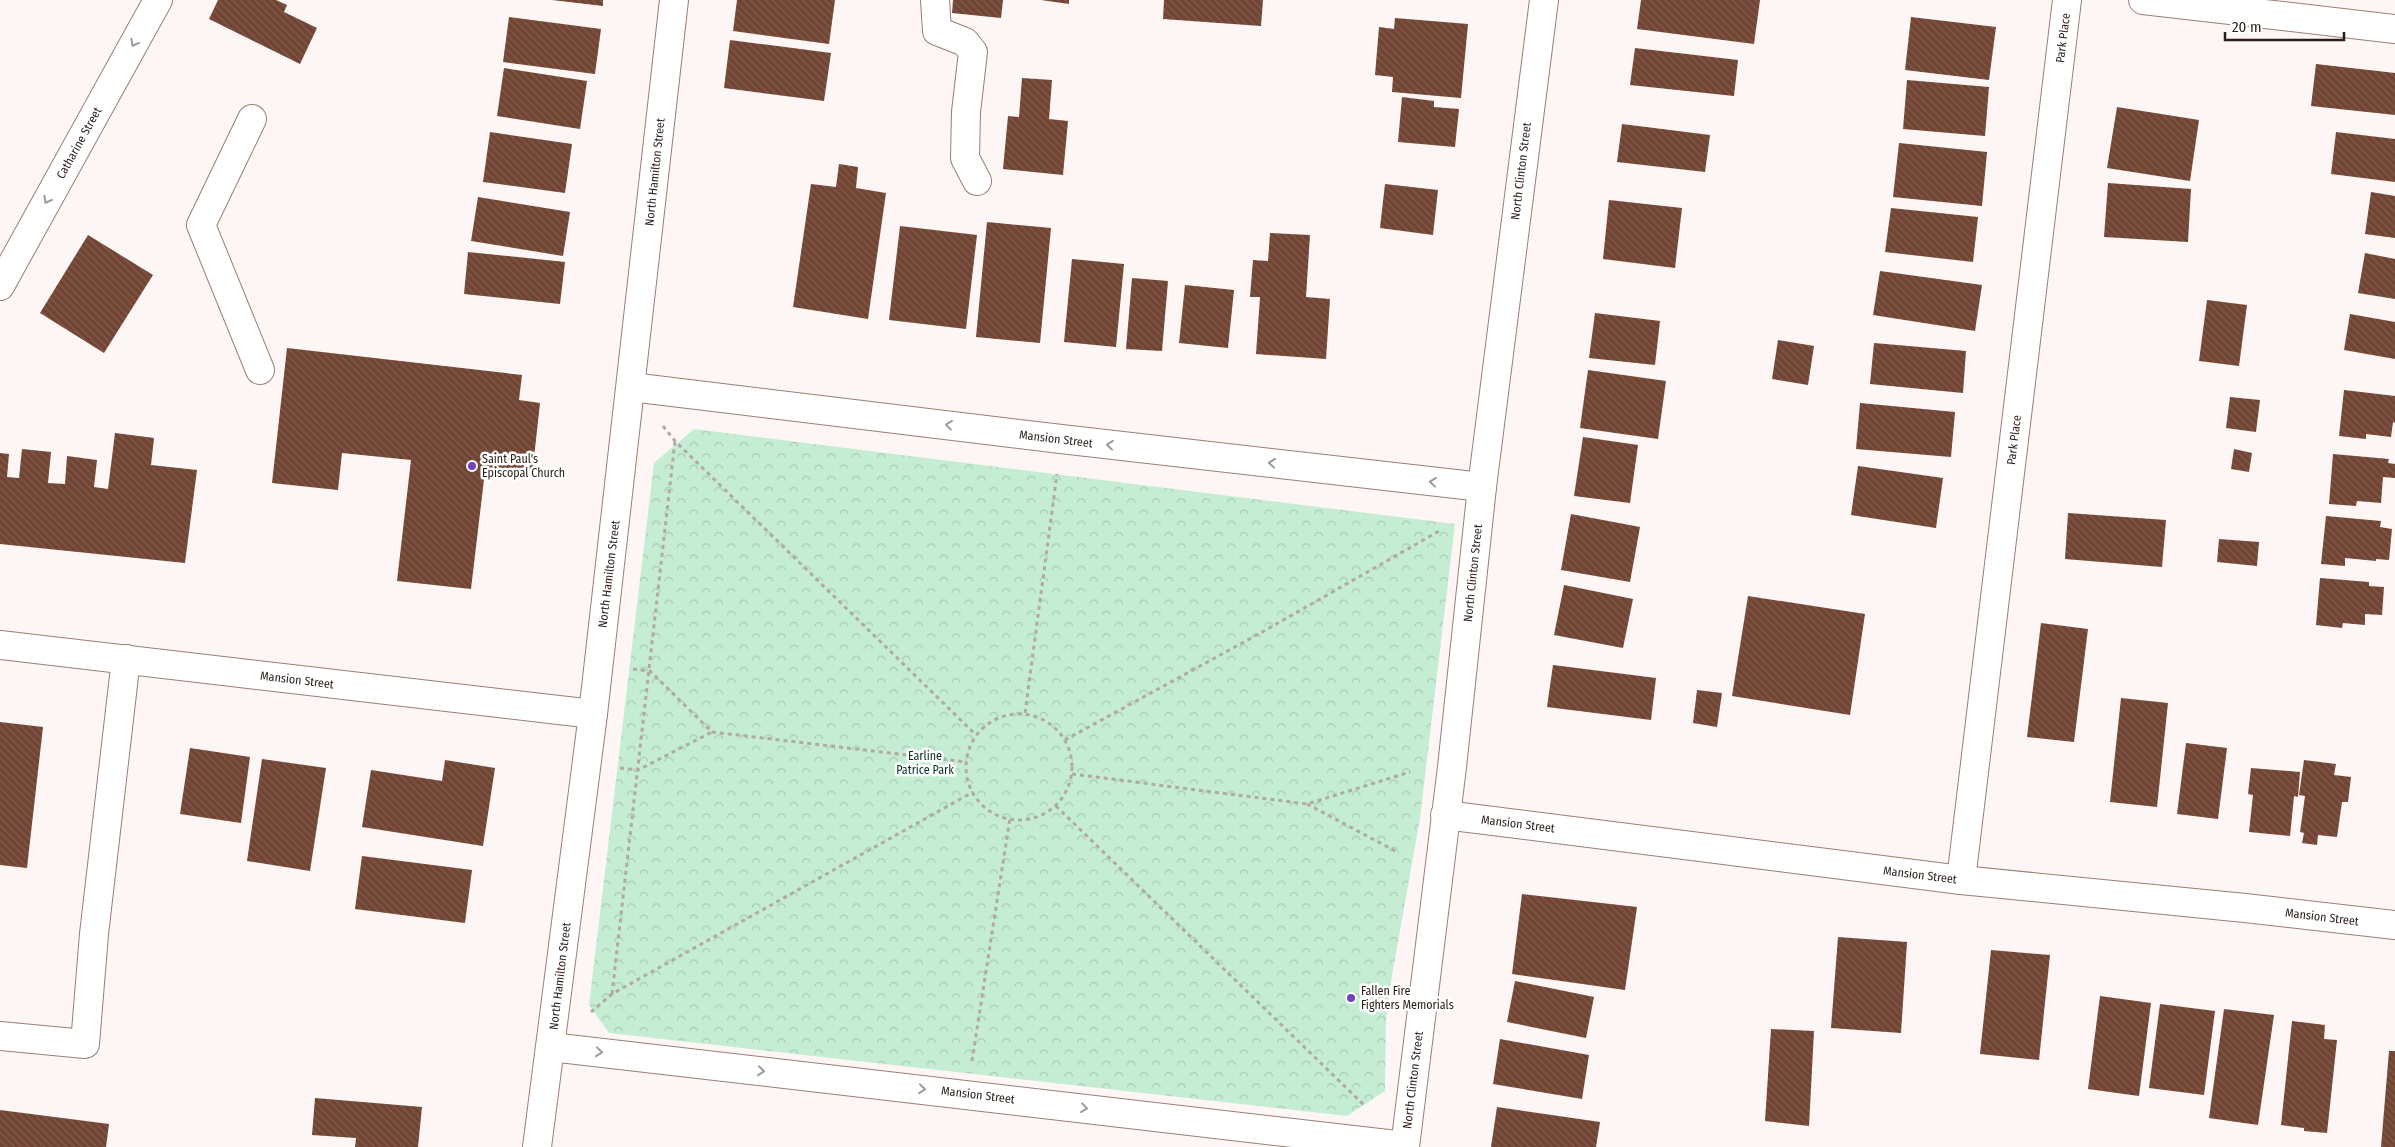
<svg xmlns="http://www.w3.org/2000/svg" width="2395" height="1147" viewBox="0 0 2395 1147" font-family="'Fira Sans Condensed',sans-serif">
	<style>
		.park { fill: url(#park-crowns) }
		.building { fill: url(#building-back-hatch) }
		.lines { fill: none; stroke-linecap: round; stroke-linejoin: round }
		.minor-casing { stroke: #9b7e74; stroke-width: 30 }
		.path { stroke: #b1a9a6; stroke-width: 3; stroke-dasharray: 4 4; stroke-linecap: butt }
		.minor { stroke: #fff; stroke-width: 28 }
		.oneway { stroke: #9f9998 }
		.poi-dot { fill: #7542b9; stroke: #fff; stroke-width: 2 }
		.labels { text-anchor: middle; stroke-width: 5; stroke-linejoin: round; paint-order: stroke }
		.street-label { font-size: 12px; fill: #291d19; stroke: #fff }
		.poi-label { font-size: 12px; fill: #291d19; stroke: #fff; text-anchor: start }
		.park-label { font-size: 12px; fill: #093420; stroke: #fff }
	</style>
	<defs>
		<pattern id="park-crowns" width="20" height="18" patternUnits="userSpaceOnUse" patternTransform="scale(1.25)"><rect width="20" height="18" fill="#c4edd4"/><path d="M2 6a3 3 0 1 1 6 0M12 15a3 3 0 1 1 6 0" fill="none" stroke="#a8cbb5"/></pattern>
		<pattern id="building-back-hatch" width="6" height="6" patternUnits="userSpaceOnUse" patternTransform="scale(1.25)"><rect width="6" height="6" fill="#714433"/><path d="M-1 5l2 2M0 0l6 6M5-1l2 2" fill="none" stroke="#815c4e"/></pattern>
	</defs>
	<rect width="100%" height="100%" fill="#fdf6f4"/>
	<!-- park -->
	<path class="park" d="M694 429 1455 524 1420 818 1390 987 1386 1020 1385 1091 1347 1116 609 1033 589 1005 654 463Z"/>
	<!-- building -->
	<g class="building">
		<path d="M218 0H276L287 5 284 12 317 28 300 64 209 19Z"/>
		<path d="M552 0H603V6Z"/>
		<path d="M737 0H835L829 44 733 31Z"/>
		<path d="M953 0H1003L1001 18 952 13Z"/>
		<path d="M1041 0H1069V4Z"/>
		<path d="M1164 0H1263L1261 26 1163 19Z"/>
		<path d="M1641 0H1760L1754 44 1637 29Z"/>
		<path d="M509 17 601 29 595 74 503 62Z"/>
		<path d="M1911 17 1996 27 1989 80 1905 70Z"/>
		<path d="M1395 18 1468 24 1461 98 1392 92 1393 77 1375 75 1379 27 1394 29Z"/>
		<path d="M730 40 831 53 824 101 724 88Z"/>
		<path d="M1635 48 1738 60 1734 96 1630 85Z"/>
		<path d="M2316 64 2395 73V115L2311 106Z"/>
		<path d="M504 68 587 81 580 129 497 116Z"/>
		<path d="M1022 78 1052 80 1049 119 1068 121 1063 175 1003 169 1008 116 1019 117Z"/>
		<path d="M1907 80 1989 87 1985 136 1903 129Z"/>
		<path d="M1402 97 1434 101V107L1459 109 1455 147 1398 142Z"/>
		<path d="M2117 107 2199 120 2190 181 2107 168Z"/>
		<path d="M1622 124 1710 135 1705 172 1617 162Z"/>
		<path d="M490 132 572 144 565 193 483 182Z"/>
		<path d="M2336 132 2395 139V182L2331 174Z"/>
		<path d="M1899 143 1987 152 1982 206 1893 197Z"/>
		<path d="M839 164 858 167 856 188 886 193 868 319 793 307 811 184 836 187Z"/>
		<path d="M2108 183 2191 189 2188 242 2104 237Z"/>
		<path d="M1385 184 1438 190 1433 235 1380 228Z"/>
		<path d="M2371 192 2395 196V238L2365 234Z"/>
		<path d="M478 197 570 212 563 256 471 241Z"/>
		<path d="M1609 200 1682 208 1675 268 1603 259Z"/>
		<path d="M1891 208 1978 217 1973 262 1885 252Z"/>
		<path d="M987 222 1051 228 1040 343 976 337Z"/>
		<path d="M900 226 977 235 966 329 889 320Z"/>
		<path d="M1270 233 1310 235 1306 297 1330 299 1326 359 1256 354 1260 297H1250L1253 260 1268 261Z"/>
		<path d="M88 235 153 275 104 353 40 313Z"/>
		<path d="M468 252 565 262 560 304 464 294Z"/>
		<path d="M2365 253 2395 259V299L2358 293Z"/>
		<path d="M1072 259 1124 264 1116 347 1064 342Z"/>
		<path d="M1880 271 1982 285 1975 331 1873 315Z"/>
		<path d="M1132 278 1168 281 1162 351 1126 349Z"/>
		<path d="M1185 285 1234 290 1228 348 1179 343Z"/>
		<path d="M2207 300 2247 305 2239 366 2199 361Z"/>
		<path d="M1595 313 1660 321 1655 365 1589 358Z"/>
		<path d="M2350 314 2395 322V359L2344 350Z"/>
		<path d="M1778 340 1814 346 1808 385 1772 379Z"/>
		<path d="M1874 343 1966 351 1963 393 1870 384Z"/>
		<path d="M287 348 522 375 519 400 540 403 532 476 485 471 471 589 397 581 411 460 342 453 338 490 272 483Z"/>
		<path d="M1588 370 1666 381 1658 439 1580 428Z"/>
		<path d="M2344 390 2395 396V423L2393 422 2391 437 2366 434V439L2339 436Z"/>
		<path d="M2230 397 2260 400 2256 432 2226 428Z"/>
		<path d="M1860 403 1955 412 1951 457 1856 449Z"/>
		<path d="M115 433 154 438 151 465 197 470 185 563 0 544V453L9 454 7 477 19 478 22 449 51 452 48 483 65 484 67 456 97 460 94 487 108 489Z"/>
		<path d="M1583 437 1638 445 1630 503 1574 496Z"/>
		<path d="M2234 449 2252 453 2249 472 2231 469Z"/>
		<path d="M2333 454 2389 459 2388 463 2395 464V478L2383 477 2381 503 2357 501 2356 506 2329 504Z"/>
		<path d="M1858 466 1943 478 1936 528 1851 515Z"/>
		<path d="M2068 513 2166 520 2162 567 2065 559Z"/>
		<path d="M1571 514 1640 527 1630 582 1561 570Z"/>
		<path d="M2326 516 2381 521 2380 527 2392 529 2389 560 2376 559V561L2345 558V566L2321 564Z"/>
		<path d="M2219 539 2259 542 2257 566 2217 562Z"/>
		<path d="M2320 578 2369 582V586L2384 587 2382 615 2365 614V625L2343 623 2342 628 2316 625Z"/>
		<path d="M1564 585 1633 599 1623 648 1554 635Z"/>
		<path d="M1748 596 1865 614 1850 715 1732 696Z"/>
		<path d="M2041 623 2088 629 2074 742 2027 737Z"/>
		<path d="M1553 665 1656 678 1651 720 1547 707Z"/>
		<path d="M1697 690 1722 693 1717 727 1693 723Z"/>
		<path d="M2121 698 2168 703 2157 807 2110 802Z"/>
		<path d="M0 722 43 727 27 868 0 865Z"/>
		<path d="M2186 743 2227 748 2218 819 2177 814Z"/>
		<path d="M190 748 250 757 241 823 180 814Z"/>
		<path d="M262 759 326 768 310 871 247 861Z"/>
		<path d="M445 760 495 768 483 846 362 827 371 770 442 781Z"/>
		<path d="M2304 760 2336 764 2334 775 2351 777 2348 802H2342L2337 837 2318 835 2317 845 2302 843 2304 833 2300 832 2305 796 2299 795Z"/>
		<path d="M2251 768 2300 772 2298 797 2294 796 2290 836 2249 832 2253 795 2248 794Z"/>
		<path d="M362 856 472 870 465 923 355 909Z"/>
		<path d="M1522 894 1637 907 1625 990 1512 974Z"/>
		<path d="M1838 937 1907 942 1901 1033 1831 1028Z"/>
		<path d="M1991 950 2050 955 2039 1060 1980 1054Z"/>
		<path d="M1515 981 1594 997 1586 1038 1507 1022Z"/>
		<path d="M2100 996 2151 1003 2139 1096 2088 1089Z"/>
		<path d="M2160 1004 2215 1011 2204 1095 2149 1088Z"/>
		<path d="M2224 1009 2274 1015 2258 1125 2209 1118Z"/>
		<path d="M2292 1021 2325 1025 2324 1039 2337 1040 2327 1133 2304 1131V1128L2281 1125Z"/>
		<path d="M1771 1029 1814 1031 1809 1126 1765 1121Z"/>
		<path d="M1500 1039 1589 1055 1582 1099 1493 1084Z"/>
		<path d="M2389 1051H2395V1147H2381Z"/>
		<path d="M315 1098 422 1107 418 1147H355L356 1138 312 1135Z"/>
		<path d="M1497 1107 1600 1122 1596 1147H1491Z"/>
		<path d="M0 1110 109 1124 106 1147H0Z"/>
	</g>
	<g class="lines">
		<!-- minor casing -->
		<g class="minor-casing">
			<g id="minor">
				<path d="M935 0 937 31 965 42 973 52 966 112 965 158 977 181"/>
				<path d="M2143 0 2395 29"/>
				<path d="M252 119 201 225 260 370"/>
				<path d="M0 286 158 0"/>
				<path d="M631 387 1061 439 1482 487"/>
				<path d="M0 645 593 714"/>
				<path d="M1445 815 1961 880 2245 908 2395 925"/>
				<path d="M1961 880 2067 0"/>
				<path d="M0 1036 85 1044 94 934 126 659"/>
				<path d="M551 1047 1405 1146"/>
				<path d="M537 1147 593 714 674 0"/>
				<path d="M1405 1147 1452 767 1482 487 1544 0"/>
			</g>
		</g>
		<!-- path -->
		<g class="path">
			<path d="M663 426 675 441 976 735"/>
			<path d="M633 669 650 671 712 732 966 762"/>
			<path d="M1025 713 1057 474"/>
			<circle cx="1019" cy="767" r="53"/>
			<path d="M1065 740 1264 631 1441 530"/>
			<path d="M620 768 638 770 712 732"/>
			<path d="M1072 774 1307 804 1410 772"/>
			<path d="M1307 804 1399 853"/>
			<path d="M1056 806 1364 1105"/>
			<path d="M612 994 675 441"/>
			<path d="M591 1012 612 994 973 792"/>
			<path d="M972 1061 1010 818"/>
		</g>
		<!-- minor -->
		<use href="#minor" class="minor"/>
	</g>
	<!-- one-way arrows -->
	<defs><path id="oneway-chevron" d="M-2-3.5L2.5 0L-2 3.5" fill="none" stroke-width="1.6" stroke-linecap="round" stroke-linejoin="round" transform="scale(1.25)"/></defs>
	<g class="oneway">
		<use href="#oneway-chevron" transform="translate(134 43) rotate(119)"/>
		<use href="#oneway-chevron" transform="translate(47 200) rotate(119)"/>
		<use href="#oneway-chevron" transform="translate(949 425) rotate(-173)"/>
		<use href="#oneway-chevron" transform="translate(1110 445) rotate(-174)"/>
		<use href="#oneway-chevron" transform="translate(1272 463) rotate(-174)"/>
		<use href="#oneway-chevron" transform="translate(1433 482) rotate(-174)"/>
		<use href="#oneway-chevron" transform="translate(599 1052) rotate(6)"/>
		<use href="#oneway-chevron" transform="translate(761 1071) rotate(6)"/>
		<use href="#oneway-chevron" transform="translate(922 1089) rotate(6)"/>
		<use href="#oneway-chevron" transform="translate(1084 1108) rotate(7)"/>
	</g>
	<!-- markers -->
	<g class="poi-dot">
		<circle cx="472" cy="466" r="5"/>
		<circle cx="1351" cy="998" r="5"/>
	</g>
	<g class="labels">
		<!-- street labels -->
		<g class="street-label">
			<text transform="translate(2063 38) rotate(-83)" y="4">Park Place</text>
			<text transform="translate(79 143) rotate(-61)" y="4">Catharine Street</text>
			<text transform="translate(1521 171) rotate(-83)" y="4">North Clinton Street</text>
			<text transform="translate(655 172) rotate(-84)" y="4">North Hamilton Street</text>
			<text transform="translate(1056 439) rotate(7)" y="4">Mansion Street</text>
			<text transform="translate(2014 440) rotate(-83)" y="4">Park Place</text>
			<text transform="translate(1473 573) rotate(-84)" y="4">North Clinton Street</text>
			<text transform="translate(609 574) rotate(-83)" y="4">North Hamilton Street</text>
			<text transform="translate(297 680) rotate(7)" y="4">Mansion Street</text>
			<text transform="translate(1518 824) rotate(7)" y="4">Mansion Street</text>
			<text transform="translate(1920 875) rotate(7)" y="4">Mansion Street</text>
			<text transform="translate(2322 917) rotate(7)" y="4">Mansion Street</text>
			<text transform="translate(560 976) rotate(-83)" y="4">North Hamilton Street</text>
			<text transform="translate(1413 1080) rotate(-83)" y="4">North Clinton Street</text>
			<text transform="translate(978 1095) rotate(7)" y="4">Mansion Street</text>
		</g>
		<!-- poi labels -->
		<g class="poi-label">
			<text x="482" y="463">Saint Paul's<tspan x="482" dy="14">Episcopal Church</tspan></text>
			<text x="1361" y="995">Fallen Fire<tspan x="1361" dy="14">Fighters Memorials</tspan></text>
		</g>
		<!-- park labels -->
		<g class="park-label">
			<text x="925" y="760">Earline<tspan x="925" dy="14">Patrice Park</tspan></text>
		</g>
	</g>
	<!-- scale -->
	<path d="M2225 32v8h119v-8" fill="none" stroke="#291d19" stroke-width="2.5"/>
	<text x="2232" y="32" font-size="15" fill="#291d19" stroke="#ffffff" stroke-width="4" paint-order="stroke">20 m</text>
</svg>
